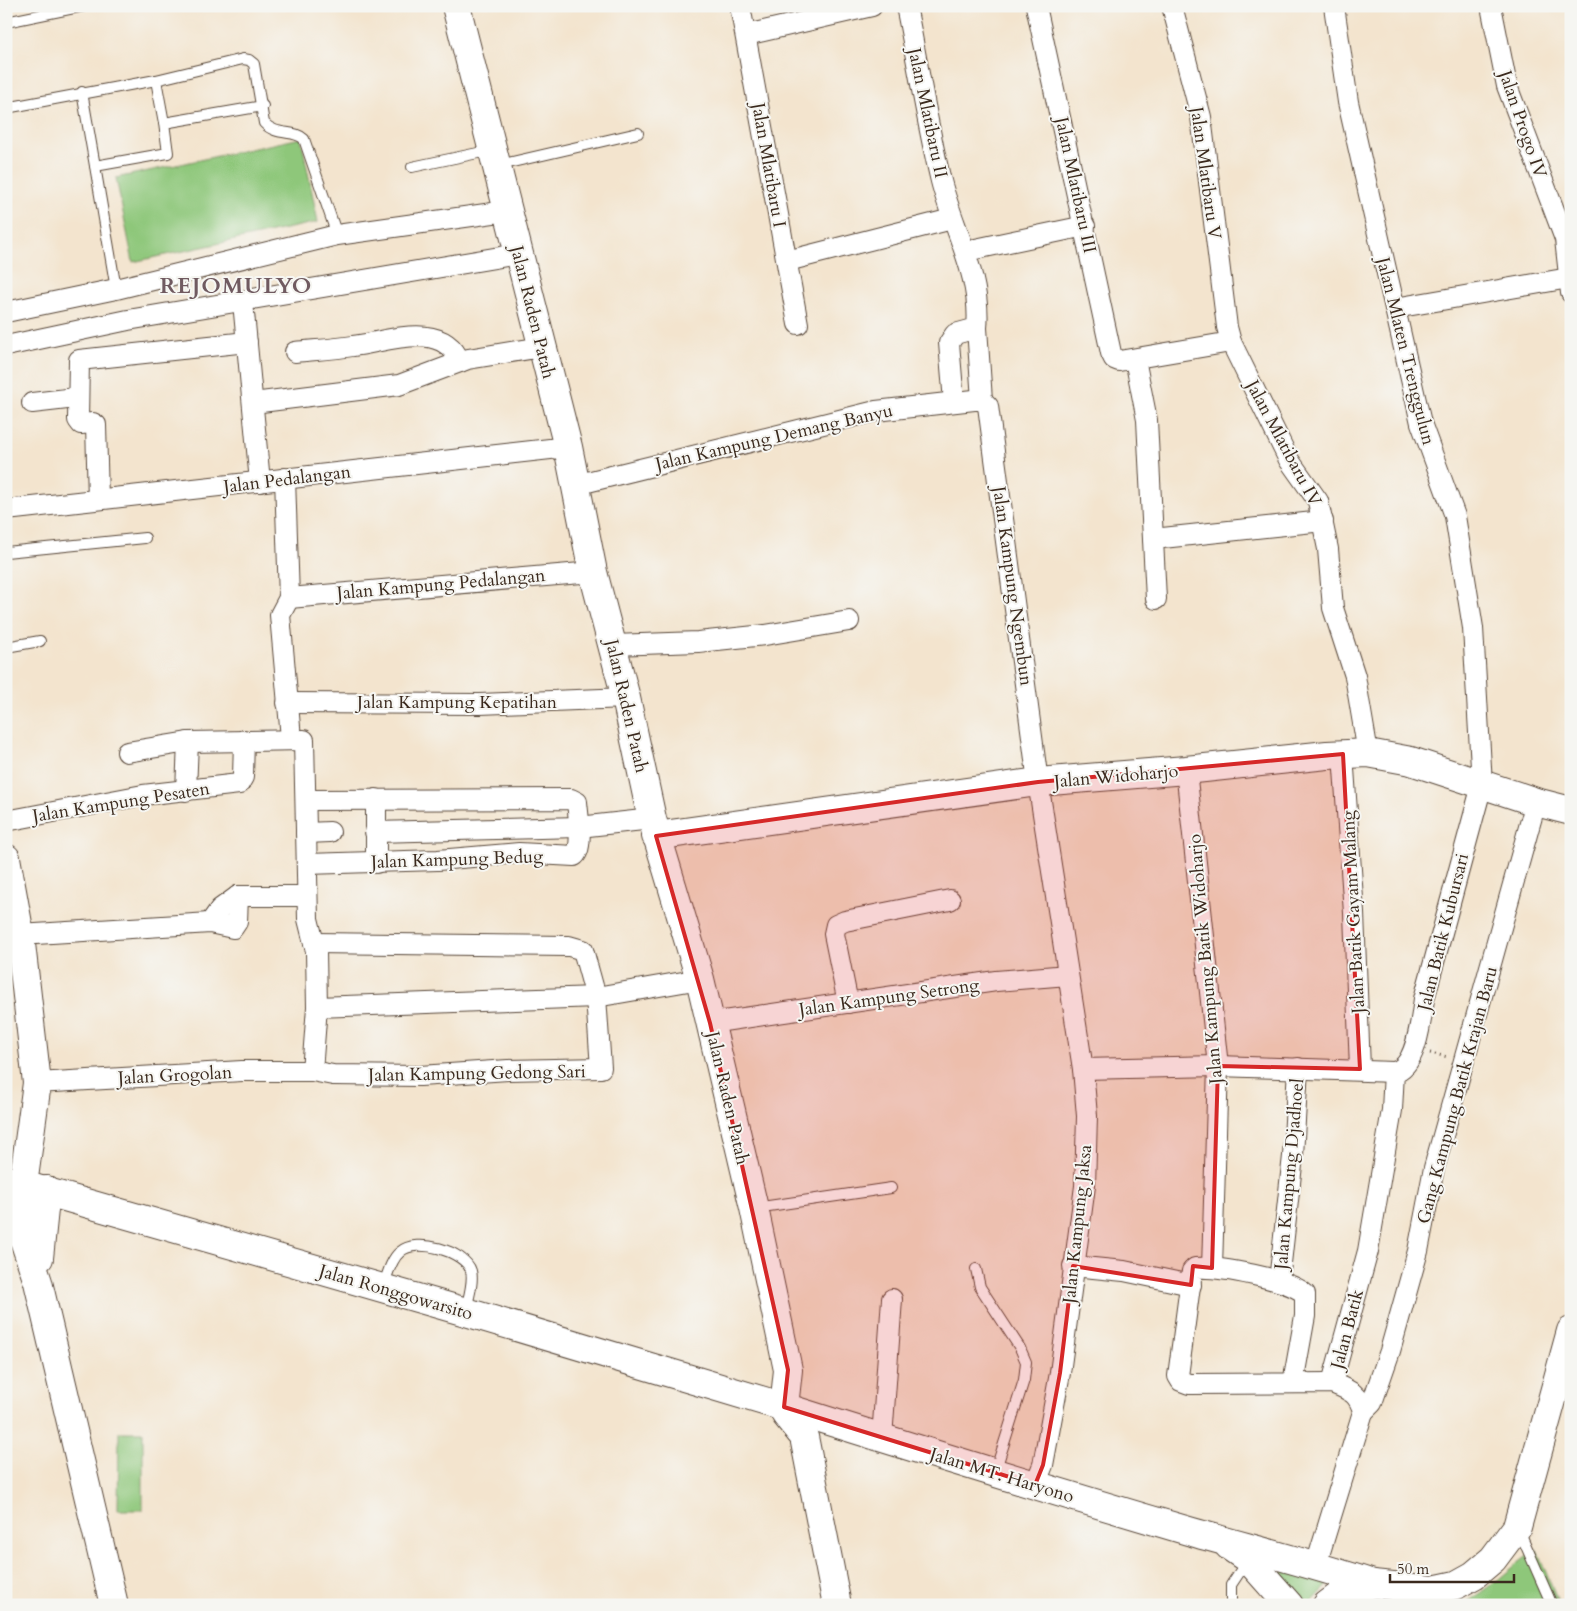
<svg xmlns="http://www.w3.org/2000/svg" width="1577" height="1611" viewBox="0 0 1577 1611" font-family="Cardo,serif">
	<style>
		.green { fill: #8ec77a; stroke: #64784c }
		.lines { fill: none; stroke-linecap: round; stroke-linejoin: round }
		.service-casing { stroke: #574638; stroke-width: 12 }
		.minor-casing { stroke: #574638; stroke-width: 22 }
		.secondary-casing { stroke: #574638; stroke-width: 30 }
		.primary-casing { stroke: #574638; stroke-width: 30 }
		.trunk-casing { stroke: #574638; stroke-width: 30 }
		.path { stroke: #574638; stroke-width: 3; stroke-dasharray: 1 4; stroke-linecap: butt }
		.service { stroke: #fff; stroke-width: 10 }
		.minor { stroke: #fff; stroke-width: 20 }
		.secondary { stroke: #fff; stroke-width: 28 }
		.primary { stroke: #fff; stroke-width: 28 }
		.trunk { stroke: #fff; stroke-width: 28 }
		.marked { fill: #d62828; fill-opacity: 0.2; stroke: #d62828; stroke-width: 4; stroke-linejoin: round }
		.labels { text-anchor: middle; stroke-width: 4; stroke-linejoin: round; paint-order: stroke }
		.street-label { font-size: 18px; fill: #3b2a1e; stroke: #f6f6f2 }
		.district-label { font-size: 22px; font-weight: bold; letter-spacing: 1px; fill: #705a60; stroke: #f6f6f2 }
	</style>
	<rect width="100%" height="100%" fill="#f6f6f2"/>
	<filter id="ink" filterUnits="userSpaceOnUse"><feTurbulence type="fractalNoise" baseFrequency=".02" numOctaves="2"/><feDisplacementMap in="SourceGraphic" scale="10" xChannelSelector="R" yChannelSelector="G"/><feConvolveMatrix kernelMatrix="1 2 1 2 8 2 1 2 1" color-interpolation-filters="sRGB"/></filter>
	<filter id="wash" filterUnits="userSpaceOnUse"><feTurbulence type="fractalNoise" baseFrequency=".0096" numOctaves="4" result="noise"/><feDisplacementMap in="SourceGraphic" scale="20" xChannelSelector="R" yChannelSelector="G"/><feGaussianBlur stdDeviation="1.12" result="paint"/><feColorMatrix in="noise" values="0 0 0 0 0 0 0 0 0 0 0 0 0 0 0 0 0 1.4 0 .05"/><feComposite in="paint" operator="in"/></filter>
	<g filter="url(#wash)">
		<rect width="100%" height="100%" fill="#f3e4ce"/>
		<!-- green -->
		<g class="green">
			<path d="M301 138 318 222 133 262 116 178Z"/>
			<path d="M119 1432H143V1510H118Z"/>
			<path d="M1537 1550 1559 1605H1461C1490 1591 1510 1566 1537 1550Z"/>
			<path d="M1273 1565 1330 1583 1309 1605H1306Z"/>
		</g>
	</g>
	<g filter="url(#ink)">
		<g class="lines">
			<!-- service casing -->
			<g class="service-casing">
				<g id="service">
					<path d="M6 22 84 6"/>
					<path d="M156 80 164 123 263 106"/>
					<path d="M82 92 95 166 168 153 164 123"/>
					<path d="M6 108 156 80 243 59 249 60 254 64 264 123C277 137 294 129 304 139L337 235"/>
					<path d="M499 165 638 133"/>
					<path d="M95 166 116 289"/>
					<path d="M412 167 492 150"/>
					<path d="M6 552 145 538"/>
					<path d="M6 647 40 641"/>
					<path d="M755 1208 891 1188"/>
					<path d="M976 1269 980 1287 1020 1348 1026 1362 1024 1380 995 1472"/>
					<path d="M383 1287C387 1276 391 1259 400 1252 416 1237 465 1251 471 1271 474 1282 468 1299 466 1310"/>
					<path d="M1519 1530 1552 1605"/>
					<path d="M1231 1605V1585L1247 1561"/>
				</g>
			</g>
			<!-- minor casing -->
			<g class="minor-casing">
				<g id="minor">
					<path d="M740 6 798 324"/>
					<path d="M906 6C918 64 927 124 941 181 953 229 982 277 977 328L955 334 949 343 954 402"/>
					<path d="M1036 6 1111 353 1114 359 1119 361 1231 342"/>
					<path d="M1172 6 1201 117 1227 327 1231 342 1289 460 1318 501 1328 549 1333 608 1355 676 1368 753"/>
					<path d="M1491 6 1507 86 1565 239 1571 293"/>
					<path d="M746 35 872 6"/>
					<path d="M966 251 1085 226"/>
					<path d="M787 261 952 219"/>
					<path d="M243 302 260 482"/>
					<path d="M1395 308 1569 278"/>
					<path d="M6 312 116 289 337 235 507 211"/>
					<path d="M977 328 982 400"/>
					<path d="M6 346 128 320 518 254"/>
					<path d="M295 352C315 350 334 349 353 346 387 342 443 319 460 362"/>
					<path d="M1135 359 1147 420 1156 599"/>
					<path d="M32 403 76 398"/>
					<path d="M253 403 399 385 468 359 542 347"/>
					<path d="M285 478 289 598 280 615 291 738"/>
					<path d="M575 485 876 411 974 400H982L988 406 1038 782 1083 1069 1087 1116 1085 1186 1060 1373 1043 1465 1035 1485"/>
					<path d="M98 499 96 425 93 423 81 424 78 420 79 360 247 342"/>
					<path d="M6 510 568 447"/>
					<path d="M1153 539 1323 521"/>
					<path d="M289 598 593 572"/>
					<path d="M613 645 698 642 765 635 849 621"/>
					<path d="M287 703 480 704 626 698"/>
					<path d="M127 752 188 742 304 740 308 919 316 951 317 1007 312 1071"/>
					<path d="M1343 754 1354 913 1360 1069"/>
					<path d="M1186 770 1218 1066 1212 1268"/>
					<path d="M186 791 188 742"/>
					<path d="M306 800 571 799 577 802C578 814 584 850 574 856L519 853 438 860 307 864"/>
					<path d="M6 821 143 795 239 784 243 777 244 740"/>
					<path d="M375 832 579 827 652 819"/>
					<path d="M306 833 330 832"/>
					<path d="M376 863V799"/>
					<path d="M238 896H307"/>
					<path d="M210 923 220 909 238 896"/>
					<path d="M20 935 210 923 233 928 237 922 238 896"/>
					<path d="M848 1003 834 934 836 925 845 921 950 900"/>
					<path d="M317 1007 596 997 700 979"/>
					<path d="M710 1023 996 981 1068 975"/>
					<path d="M1083 1069 1218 1066 1394 1072C1417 1067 1421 1019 1424 999L1482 785 1473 628 1455 516 1421 423 1348 102 1334 6"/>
					<path d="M37 1083 242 1071H312L333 1075 420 1076 508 1070 601 1068 596 997 583 950 569 946 314 943"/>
					<path d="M1073 1266 1124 1271 1191 1285"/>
					<path d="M1279 1281 1293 1156 1298 1068"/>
					<path d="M1293 1383 1305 1316V1294C1290 1279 1217 1266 1195 1268L1192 1271 1178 1376 1181 1381 1189 1384 1332 1383C1349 1390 1359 1393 1363 1412L1316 1565"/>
					<path d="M1332 1383 1368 1251 1392 1110 1394 1072"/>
					<path d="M1363 1412 1372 1403 1390 1351 1418 1251 1434 1168 1536 802"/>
					<path d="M882 1438 892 1299"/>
				</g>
			</g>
			<!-- secondary casing -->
			<g class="secondary-casing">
				<path id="secondary" d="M784 1407 786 1415 804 1437 837 1605"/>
			</g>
			<!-- primary casing -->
			<g class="primary-casing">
				<g id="primary">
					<path d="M6 1180 23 1185 22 1211 24 1240 38 1282 114 1605"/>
					<path d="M39 1258 46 1190"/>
					<path d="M784 1407C920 1450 1056 1492 1192 1532 1252 1549 1313 1564 1373 1584"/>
					<path d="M1229 1546 1248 1559 1289 1605"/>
					<path d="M1327 1605 1339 1596 1373 1584 1433 1590 1456 1585 1474 1575 1493 1559 1517 1527 1571 1331"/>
				</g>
			</g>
			<!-- trunk casing -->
			<g class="trunk-casing">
				<g id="trunk">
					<path d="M656 836 1038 782 1186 770 1327 755 1368 753 1411 761 1536 802 1571 811"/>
					<path d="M6 858 20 935 37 1083 23 1185 466 1312 784 1407 788 1370 754 1208 700 979 652 819 626 698 593 572 568 447 456 6"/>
				</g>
			</g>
			<!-- path -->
			<g class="path">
				<path d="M1430 1053 1448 1057"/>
				<path d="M1530 1605 1534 1597"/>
			</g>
			<!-- service -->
			<use href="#service" class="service"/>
			<!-- minor -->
			<use href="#minor" class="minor"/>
			<!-- secondary -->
			<use href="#secondary" class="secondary"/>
			<!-- primary -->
			<use href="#primary" class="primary"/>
			<!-- trunk -->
			<use href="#trunk" class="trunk"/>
		</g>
	</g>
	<!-- marked area -->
	<path class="marked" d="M1343 754 1360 1069 1218 1066 1212 1268 1193 1266 1191 1285 1073 1266 1060 1373 1043 1465 1035 1485 784 1407 788 1370 710 1023 656 836 1038 782Z"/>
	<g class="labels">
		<!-- street labels -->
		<g class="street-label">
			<text transform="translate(928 113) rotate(78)" y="6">Jalan Mlatibaru II</text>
			<text transform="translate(1523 124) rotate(71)" y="6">Jalan Progo IV</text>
			<text transform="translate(769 165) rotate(80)" y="6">Jalan Mlatibaru I</text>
			<text transform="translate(1206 173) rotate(82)" y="6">Jalan Mlatibaru V</text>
			<text transform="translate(1076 185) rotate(78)" y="6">Jalan Mlatibaru III</text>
			<text transform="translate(533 312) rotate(76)" y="6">Jalan Raden Patah</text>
			<text transform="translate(1406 351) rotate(76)" y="6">Jalan Mlaten Trenggulun</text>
			<text transform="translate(774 437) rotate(-13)" y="6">Jalan Kampung Demang Banyu</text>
			<text transform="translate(1284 443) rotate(62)" y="6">Jalan Mlatibaru IV</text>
			<text transform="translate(287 479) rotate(-7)" y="6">Jalan Pedalangan</text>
			<text transform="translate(441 584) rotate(-5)" y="6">Jalan Kampung Pedalangan</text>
			<text transform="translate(1013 586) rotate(82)" y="6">Jalan Kampung Ngembun</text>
			<text x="457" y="708">Jalan Kampung Kepatihan</text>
			<text transform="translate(627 706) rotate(77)" y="6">Jalan Raden Patah</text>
			<text transform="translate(1116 776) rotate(-5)" y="6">Jalan Widoharjo</text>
			<text transform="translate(121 802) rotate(-9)" y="6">Jalan Kampung Pesaten</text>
			<text transform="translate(457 859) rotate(-2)" y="6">Jalan Kampung Bedug</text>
			<text transform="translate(1353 912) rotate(-93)" y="6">Jalan Batik Gayam Malang</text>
			<text transform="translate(1443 932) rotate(-76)" y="6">Jalan Batik Kubursari</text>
			<text transform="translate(1205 959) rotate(-95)" y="6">Jalan Kampung Batik Widoharjo</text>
			<text transform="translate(889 997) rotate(-8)" y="6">Jalan Kampung Setrong</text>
			<text transform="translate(477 1073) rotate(-1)" y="6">Jalan Kampung Gedong Sari</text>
			<text transform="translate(175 1075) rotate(-3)" y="6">Jalan Grogolan</text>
			<text transform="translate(1457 1095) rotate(-75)" y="6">Gang Kampung Batik Krajan Baru</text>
			<text transform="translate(728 1098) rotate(77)" y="6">Jalan Raden Patah</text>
			<text transform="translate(1289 1174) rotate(-85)" y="6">Jalan Kampung Djadhoel</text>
			<text transform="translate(1077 1224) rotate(-84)" y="6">Jalan Kampung Jaksa</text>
			<text transform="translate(396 1292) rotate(16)" y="6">Jalan Ronggowarsito</text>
			<text transform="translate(1347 1329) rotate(-75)" y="6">Jalan Batik</text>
			<text transform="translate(1002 1475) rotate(17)" y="6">Jalan MT. Haryono</text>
		</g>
		<!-- district labels -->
		<g class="district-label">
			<text x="236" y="293">REJOMULYO</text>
		</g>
	</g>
	<!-- margin -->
	<rect width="1577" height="1611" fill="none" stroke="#f6f6f2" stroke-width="25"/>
	<!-- scale -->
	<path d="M1390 1574v8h124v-8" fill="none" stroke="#3b2a1e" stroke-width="2.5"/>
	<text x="1397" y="1574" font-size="15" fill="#3b2a1e" stroke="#f6f6f2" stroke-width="4" paint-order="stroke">50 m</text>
</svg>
